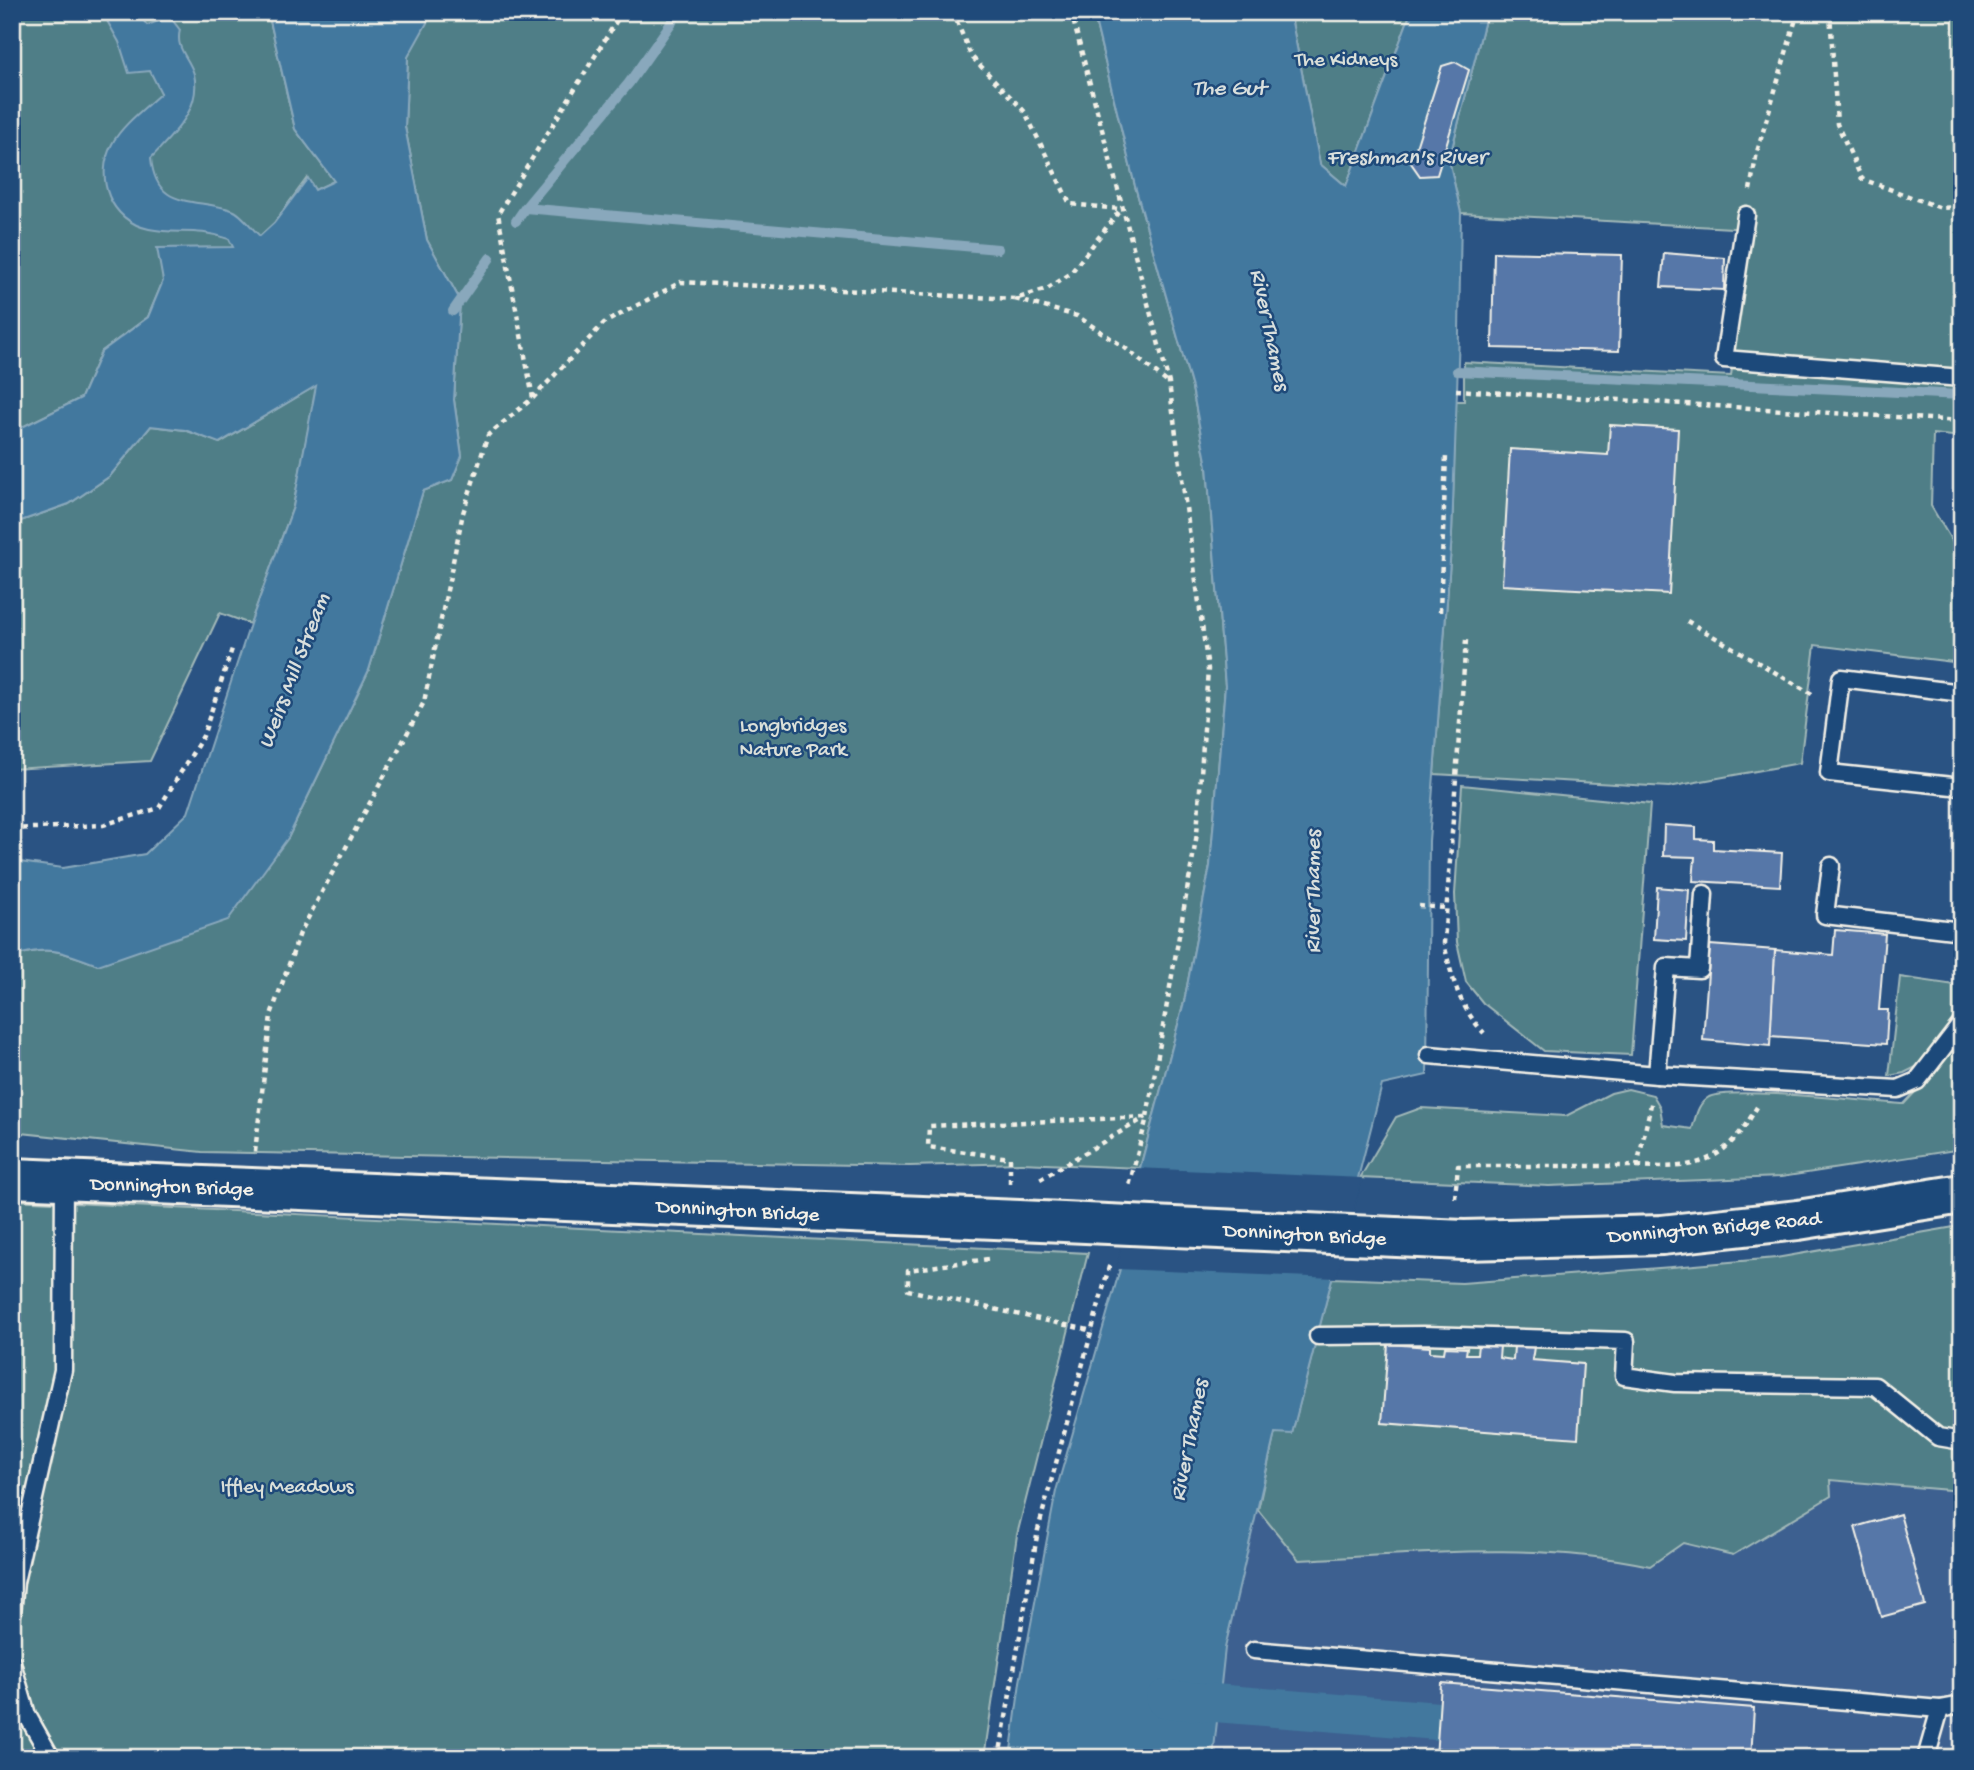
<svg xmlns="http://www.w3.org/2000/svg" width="1974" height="1770" viewBox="0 0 1974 1770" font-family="'Gochi Hand',sans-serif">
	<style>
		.built { fill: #3c6190 }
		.green { fill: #4f7e87; stroke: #a2b8b8; stroke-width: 2 }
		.water { fill: #42789e; stroke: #89a8bc; stroke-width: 2 }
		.pier { fill: #2a5383 }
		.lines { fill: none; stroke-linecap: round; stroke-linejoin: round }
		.stream { stroke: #89a8bc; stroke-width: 10 }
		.canal { stroke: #42789e; stroke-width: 38 }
		.building { fill: #5777a8; stroke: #f4f1e8; stroke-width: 2 }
		.service-casing { stroke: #f4f1e8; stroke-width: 21 }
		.secondary-casing { stroke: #f4f1e8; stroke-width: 44 }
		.path { stroke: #f4f1e8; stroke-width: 4.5; stroke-dasharray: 5 5; stroke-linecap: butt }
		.service { stroke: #1f4a7a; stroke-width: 16 }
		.secondary { stroke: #1f4a7a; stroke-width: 38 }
		.secondary-bridge-casing { stroke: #f4f1e8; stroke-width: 44; stroke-linecap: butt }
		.secondary-bridge { stroke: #1f4a7a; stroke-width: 38 }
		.labels { text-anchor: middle; stroke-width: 5; stroke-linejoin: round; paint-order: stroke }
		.park-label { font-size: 21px; fill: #dbe0d9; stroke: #1f4a7a }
		.street-label { font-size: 21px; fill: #f4f1e8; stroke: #1f4a7a }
		.water-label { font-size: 23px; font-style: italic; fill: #d9dfdd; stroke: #1f4a7a }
	</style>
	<rect width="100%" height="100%" fill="#2a5383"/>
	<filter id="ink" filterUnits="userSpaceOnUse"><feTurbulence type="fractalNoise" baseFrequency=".0143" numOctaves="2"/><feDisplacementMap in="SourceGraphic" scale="14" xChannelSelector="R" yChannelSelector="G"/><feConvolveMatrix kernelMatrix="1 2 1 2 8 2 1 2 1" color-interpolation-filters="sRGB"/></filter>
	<g filter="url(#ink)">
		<!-- built -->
		<path class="built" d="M1275 1432 1962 1483V1758H1213L1225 1648Z"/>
		<!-- green -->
		<g class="green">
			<path d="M12 12H268L295 129 334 181 315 190 307 178 274 223 247 248 163 281 148 317 101 352 81 398 12 432Z"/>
			<path d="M377 12H1093L1135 186 1192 388 1207 466 1225 686 1210 866 1184 1002 1140 1168 1021 1163 910 1166 202 1152 12 1132V957C48 944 64 952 98 965L288 838 369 670 423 491 452 480 462 456 454 400 460 300 427 240 405 127 408 57Z"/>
			<path d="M1290 12H1411L1346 186 1320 164Z"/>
			<path d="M1487 12H1962V437L1933 434 1931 506 1962 558V663L1815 645 1800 763 1669 787 1434 774 1452 534 1456 401H1464V362L1731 376 1750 229 1461 213 1449 160Z"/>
			<path d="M317 385 293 507 250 624 220 613 150 761 12 769V524L69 504 110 476 151 426 185 430 220 443Z"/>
			<path d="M1462 785 1650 804 1631 1055 1544 1051 1483 1003 1466 982 1457 942 1455 894Z"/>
			<path d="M1900 977 1962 986V1010L1950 1029 1920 1065 1904 1073 1889 1076Z"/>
			<path d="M1962 1036V1149L1781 1177 1549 1186 1360 1178 1396 1117 1421 1108 1566 1116 1611 1093 1628 1089 1653 1095 1660 1107 1663 1125 1692 1129C1696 1117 1697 1104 1709 1097 1731 1086 1871 1102 1904 1104L1946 1059Z"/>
			<path d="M12 1200 1088 1253 1017 1535 984 1758H12Z"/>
			<path d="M1960 1226 1962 1559 1961 1491 1830 1480 1831 1496 1733 1555 1683 1543 1650 1566C1536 1541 1415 1554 1299 1560L1258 1510 1275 1432 1292 1433 1332 1278 1462 1283 1672 1267 1776 1258Z"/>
		</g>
		<!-- water -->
		<g class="water">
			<path d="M102 12H137L147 25 170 17 180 30C175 49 189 57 194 74 202 110 172 135 151 158 156 211 194 197 232 210 242 213 252 229 260 236L274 223 308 178 315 190 334 181 295 129 268 12H433L408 57 405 127 427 240 460 300 454 400 462 456 452 480 423 491 369 670 288 838 228 920 98 965C64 952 48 944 12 957V861L63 868 145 854 188 813 250 624 293 507 316 386 219 443 185 430 151 426 110 476 69 504 12 524V432L81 398 101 352 148 317 163 281 157 248 233 247 229 239C196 227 178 235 149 229 110 221 94 178 112 144 122 125 145 108 161 93L150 71 129 73 119 42Z"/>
			<path d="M1093 12H1290L1320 164 1346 186 1411 12H1487L1449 160 1461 213 1459 333 1452 534 1429 841 1427 1075 1382 1085 1292 1434 1275 1433 1225 1648 1213 1758H1010L1020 1682 1056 1491 1120 1269 1140 1168 1184 1002 1210 866 1225 686 1207 466 1192 388 1135 186Z"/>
		</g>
		<!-- pier -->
		<path class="pier" d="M1136 1168 1362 1178 1336 1278 1117 1269Z"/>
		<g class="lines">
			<!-- stream -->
			<g class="stream">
				<path d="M525 208 629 83 679 12"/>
				<path d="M516 221 525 208 998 249"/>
				<path d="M453 311 490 258"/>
				<path d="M1457 371 1962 395"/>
			</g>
			<!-- canal -->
			<path class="canal" d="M1165 1699 1438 1721"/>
		</g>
		<!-- building -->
		<g class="building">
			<path d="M1455 62 1469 70 1437 175 1420 176 1411 163 1442 66Z"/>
			<path d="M1494 252 1622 255 1619 351 1492 348Z"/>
			<path d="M1664 253 1725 258 1724 290 1661 287Z"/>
			<path d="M1610 425 1678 429 1669 594 1502 585 1510 449 1608 455Z"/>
			<path d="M1664 825 1696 827V839L1713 840V849L1782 853 1780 886 1693 881 1695 857 1663 856Z"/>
			<path d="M1657 887 1689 890 1686 941 1654 939Z"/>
			<path d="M1835 930 1885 934 1879 1010H1888L1886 1044 1770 1036 1775 950 1833 955Z"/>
			<path d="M1710 945 1775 950 1770 1046 1703 1040Z"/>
			<path d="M1388 1344 1430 1347V1352L1444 1353 1445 1347 1467 1348 1466 1354H1477L1478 1345 1500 1346 1499 1358 1513 1360 1514 1346 1534 1347 1532 1360 1583 1364 1578 1438 1382 1423Z"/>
			<path d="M1900 1514 1925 1605 1881 1617 1855 1527Z"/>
			<path d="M1441 1683 1754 1708 1751 1758H1436Z"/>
		</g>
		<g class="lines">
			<!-- service casing -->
			<g class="service-casing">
				<g id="service">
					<path d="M1746 215 1724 359 1962 378"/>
					<path d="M1962 693 1841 678 1829 773 1962 787"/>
					<path d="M1831 866 1825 915 1962 931"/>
					<path d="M1429 1055 1657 1075 1898 1089 1917 1081 1962 1023"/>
					<path d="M1657 1075 1666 967 1699 969 1704 894"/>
					<path d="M1318 1336 1424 1335 1626 1341 1624 1376 1675 1383 1875 1386 1938 1437 1962 1441"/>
					<path d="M12 1614 15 1582 63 1370 64 1181"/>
					<path d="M1254 1650 1940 1709"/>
					<path d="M12 1663 27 1715 49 1754"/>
					<path d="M1926 1758 1940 1709 1962 1705"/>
				</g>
			</g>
			<!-- secondary casing -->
			<g class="secondary-casing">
				<g id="secondary">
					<path d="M12 1178 1019 1220"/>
					<path d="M1464 1240 1662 1235 1798 1220 1962 1194"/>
				</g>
			</g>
			<!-- path -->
			<g class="path">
				<path d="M953 12 971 56 1025 112 1070 204 1120 209"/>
				<path d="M1071 12 1169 383 1208 669 1197 834 1147 1117 1129 1186"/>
				<path d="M1830 12 1837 124 1862 179 1941 208 1962 207"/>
				<path d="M1750 190 1757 152 1798 12"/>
				<path d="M1015 299 1077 316 1124 347 1168 383"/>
				<path d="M1456 390 1962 421"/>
				<path d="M533 398 498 214 622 12"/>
				<path d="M1440 612 1446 455"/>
				<path d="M1687 621 1812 694"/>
				<path d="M1466 640 1444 943C1452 979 1459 1006 1484 1033"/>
				<path d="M12 829 103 825 159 808 203 736 233 646"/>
				<path d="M1419 906 1446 908"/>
				<path d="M255 1152 271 1015 300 933 424 702 463 513 488 435 533 398 604 323 681 282 1015 299 1047 289 1070 274 1121 209"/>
				<path d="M1637 1166C1699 1170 1725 1162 1757 1107"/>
				<path d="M1040 1179 1146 1117"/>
				<path d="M1010 1183V1158L928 1147 929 1126 1147 1117"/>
				<path d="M1455 1198 1458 1166H1637L1652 1100"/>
				<path d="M988 1259 908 1270V1290L1093 1331"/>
				<path d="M999 1758 1038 1530 1110 1263"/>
			</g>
			<!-- service -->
			<use href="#service" class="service"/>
			<!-- secondary -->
			<use href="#secondary" class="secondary"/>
			<!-- secondary-bridge casing -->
			<g class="secondary-bridge-casing">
				<path id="secondary-bridge" d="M1019 1220 1464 1240"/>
			</g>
			<!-- secondary-bridge -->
			<use href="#secondary-bridge" class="secondary-bridge"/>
		</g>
	</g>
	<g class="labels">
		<!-- park labels -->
		<g class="park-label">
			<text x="1346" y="65">The Kidneys</text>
			<text x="793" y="731">Longbridges<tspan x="793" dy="24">Nature Park</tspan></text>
			<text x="287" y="1492">Iffley Meadows</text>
		</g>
		<!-- street labels -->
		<g class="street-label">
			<text transform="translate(172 1185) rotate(2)" y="7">Donnington Bridge</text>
			<text transform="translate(738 1209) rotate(3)" y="7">Donnington Bridge</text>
			<text transform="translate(1714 1226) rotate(-5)" y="7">Donnington Bridge Road</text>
			<text transform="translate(1305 1233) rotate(3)" y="7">Donnington Bridge</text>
		</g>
		<!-- water labels -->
		<g class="water-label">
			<text x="1229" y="94">The Gut</text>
			<text x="1406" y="163">Freshman's River</text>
			<text transform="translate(1272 329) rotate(78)" y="8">River Thames</text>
			<text transform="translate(292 670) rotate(-69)" y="8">Weirs Mill Stream</text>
			<text transform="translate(1311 892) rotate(-90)" y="8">River Thames</text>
			<text transform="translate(1187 1440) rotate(-79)" y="8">River Thames</text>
		</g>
	</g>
	<!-- margin -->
	<rect width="1974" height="1770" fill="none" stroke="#1f4a7a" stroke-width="42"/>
	<rect x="21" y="21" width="1932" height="1728" fill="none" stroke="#f4f1e8" stroke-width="2.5" filter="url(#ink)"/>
</svg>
